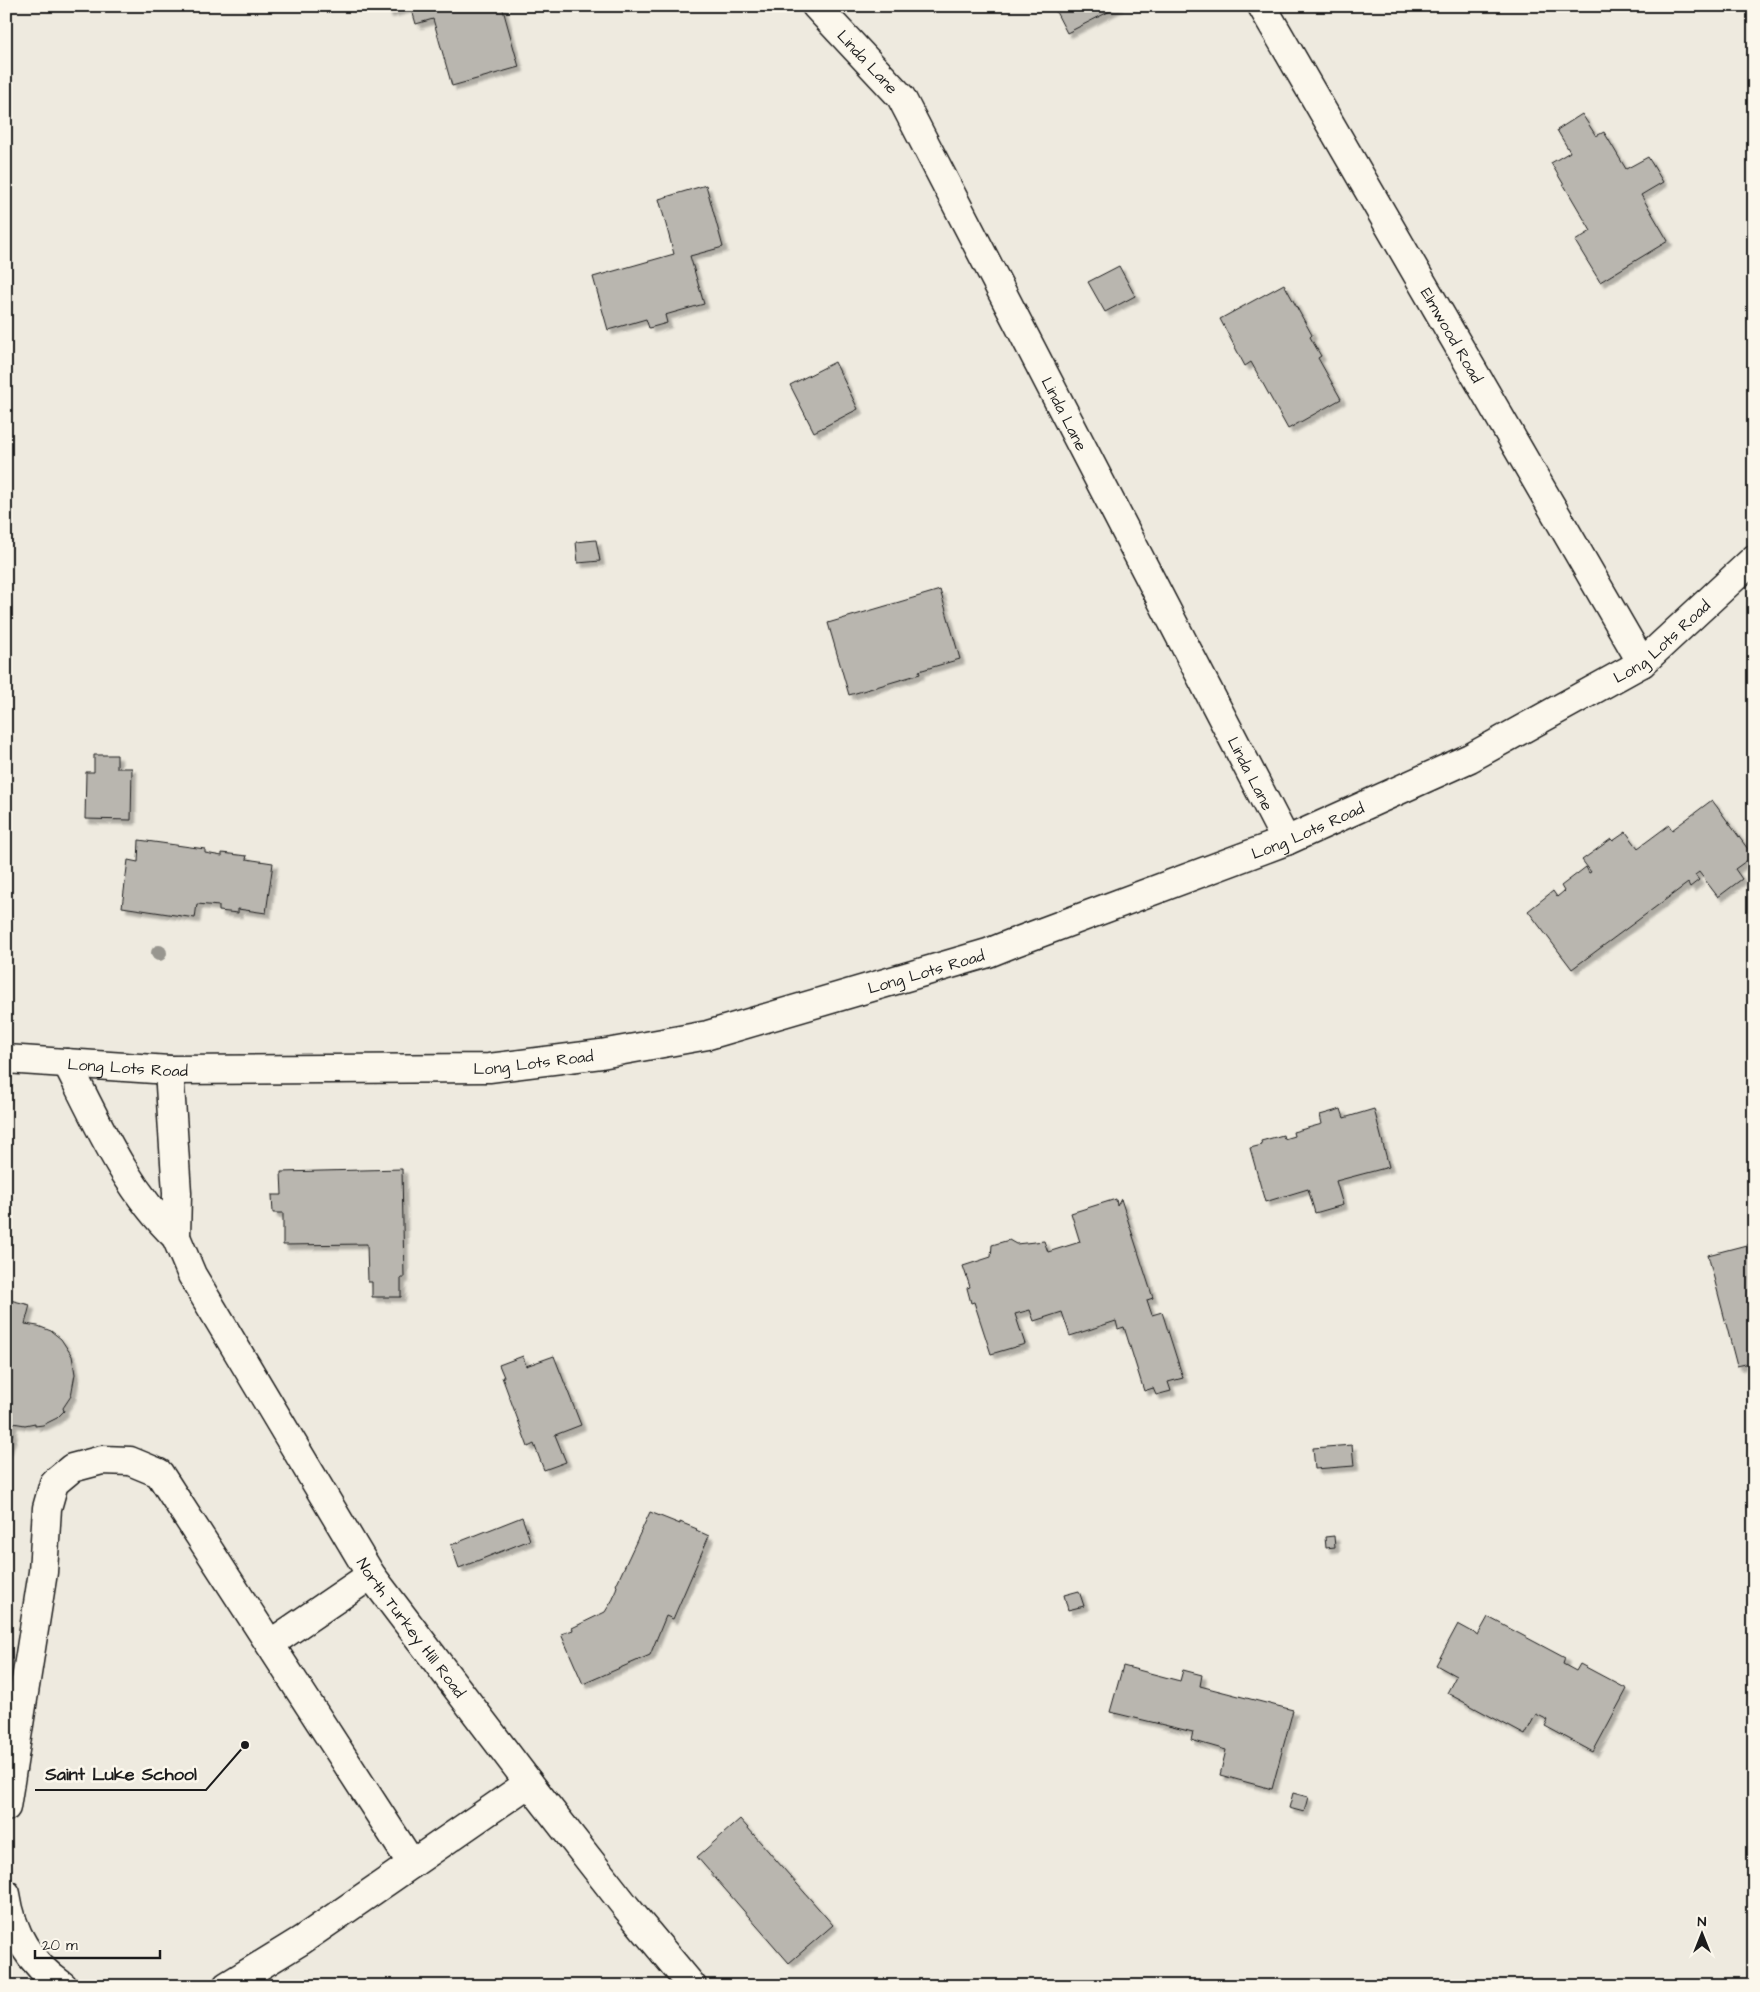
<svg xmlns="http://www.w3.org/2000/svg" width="1760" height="1992" viewBox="0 0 1760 1992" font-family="'Architects Daughter',sans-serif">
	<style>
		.building { fill: #b9b6af; stroke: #1c1c1c; filter: url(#shadow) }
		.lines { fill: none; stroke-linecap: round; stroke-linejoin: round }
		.minor-casing { stroke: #1c1c1c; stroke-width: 31 }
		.major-casing { stroke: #1c1c1c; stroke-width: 31 }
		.minor { stroke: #fbf7ec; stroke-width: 28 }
		.major { stroke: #fbf7ec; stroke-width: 28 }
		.tree { fill: #98968f }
		.labels { text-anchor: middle; stroke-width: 5; stroke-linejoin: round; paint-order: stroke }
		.street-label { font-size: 16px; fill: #1c1c1c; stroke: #fbf7ec }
		.leader { fill: none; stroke: #1c1c1c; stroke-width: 2 }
		.callout-dot { fill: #1c1c1c; stroke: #fbf7ec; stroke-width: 2 }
		.callout-label { font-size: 18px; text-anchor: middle; font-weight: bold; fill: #1c1c1c; stroke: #fbf7ec; stroke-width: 5; stroke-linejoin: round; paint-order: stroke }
	</style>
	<defs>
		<filter id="shadow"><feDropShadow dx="4.5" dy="4.5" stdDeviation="1" flood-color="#0004"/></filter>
	</defs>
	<rect width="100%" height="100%" fill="#eeeadf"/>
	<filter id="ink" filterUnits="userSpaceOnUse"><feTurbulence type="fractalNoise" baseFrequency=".02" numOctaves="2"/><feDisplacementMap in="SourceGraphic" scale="10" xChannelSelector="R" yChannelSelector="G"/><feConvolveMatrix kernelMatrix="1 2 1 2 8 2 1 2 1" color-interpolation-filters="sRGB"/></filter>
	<g filter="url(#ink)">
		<!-- building -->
		<g class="building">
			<path d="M386 6H502L519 67 452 86 433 19 416 24 411 7 388 13Z"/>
			<path d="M1053 6H1117L1118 7 1067 33Z"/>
			<path d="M1582 114 1596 136 1604 132 1626 169 1648 157 1663 182 1641 195 1668 241 1600 282 1575 241 1591 231 1551 163 1570 152 1557 130Z"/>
			<path d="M706 185 723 247 690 256 704 304 665 315 667 323 649 328 646 319 608 330 593 277 674 254 659 199Z"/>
			<path d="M1119 266 1135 296 1105 312 1088 282Z"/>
			<path d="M1284 284 1312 335 1310 337 1321 356 1318 358 1341 399 1288 429 1251 362 1245 366 1220 319Z"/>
			<path d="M835 362 858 409 814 432 790 385Z"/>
			<path d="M596 540 600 561 578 563 576 542Z"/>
			<path d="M940 590 960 659 919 671 920 674 849 695 828 623Z"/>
			<path d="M94 755H117V768H132L131 820 85 819 86 772H94Z"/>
			<path d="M1712 800 1753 856 1735 869 1742 879 1718 897 1699 872 1695 875 1699 880 1690 887 1688 883 1572 969 1528 911 1553 891 1557 897 1564 891 1561 886 1586 867 1589 873 1591 872 1582 860 1611 839 1613 841 1626 832 1638 848 1669 825 1672 830Z"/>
			<path d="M139 840 205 849V853L222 856V853L247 856 246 859 273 863 266 913 238 909V913L219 911V906L197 904 195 918 122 907 128 860 138 862Z"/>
			<path d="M1341 1109 1344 1118 1374 1109 1389 1167 1336 1181 1343 1205 1315 1213 1308 1189 1265 1202 1250 1148 1262 1145 1261 1141 1283 1135 1284 1139 1294 1136 1293 1132 1322 1124 1320 1115Z"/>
			<path d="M402 1169 404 1278H401V1297H372V1282H368L367 1244 283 1245V1213H273L272 1195H282L281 1172Z"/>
			<path d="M1116 1199 1117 1206 1121 1199 1153 1298 1147 1300 1152 1315 1162 1312 1183 1378 1168 1382 1171 1391 1156 1395 1153 1388 1144 1391 1124 1327 1118 1329 1116 1321 1070 1336 1062 1312 1034 1321 1030 1310 1015 1314 1025 1344 991 1354 974 1302 971 1303 967 1288 970 1287 963 1266 991 1257 992 1245 1009 1240 1016 1244 1044 1241 1048 1252 1080 1242 1071 1213Z"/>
			<path d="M1754 1243V1362L1737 1366 1708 1255Z"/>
			<path d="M6 1299 30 1305 25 1324 38 1326 51 1331 61 1339 72 1356 75 1374 71 1396 63 1408 64 1411 57 1418 43 1425 35 1426V1423L25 1425 13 1423 11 1432H13L6 1453Z"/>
			<path d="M523 1356 526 1366 554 1356 581 1425 555 1435 566 1462 544 1470 534 1444 528 1447 502 1377H504L499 1365Z"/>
			<path d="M1352 1445 1354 1466 1315 1469 1313 1448Z"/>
			<path d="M650 1512 680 1524V1522L697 1529 696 1530 709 1536 673 1619 666 1616 650 1655 583 1684 561 1634 573 1630 572 1628 605 1612 613 1599 617 1586 616 1585Z"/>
			<path d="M522 1517 530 1540 459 1568 451 1545Z"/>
			<path d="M1334 1536 1335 1547 1326 1548 1325 1537Z"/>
			<path d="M1079 1591 1084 1606 1068 1610 1064 1595Z"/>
			<path d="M1488 1617 1565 1658 1563 1664 1576 1671 1580 1664 1627 1689 1593 1752 1545 1726 1548 1720 1536 1714 1525 1735 1447 1693 1456 1676 1436 1665 1458 1624 1478 1635Z"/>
			<path d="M1123 1666 1180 1681 1183 1670 1202 1675 1200 1686 1293 1710 1272 1789 1220 1775 1226 1750 1191 1740 1193 1732 1110 1712Z"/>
			<path d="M1293 1793 1308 1797 1304 1812 1289 1808Z"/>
			<path d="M740 1819 833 1925 789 1963 697 1857Z"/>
		</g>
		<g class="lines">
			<!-- minor casing -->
			<g class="minor-casing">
				<g id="minor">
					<path id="s1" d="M816 6 901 97 1286 841"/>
					<path id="s2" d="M1262 6 1642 663"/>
					<path d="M67 1063C98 1124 126 1189 176 1237"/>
					<path id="s3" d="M169 1070 177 1193 176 1237 192 1275 371 1575 529 1783 626 1907 692 1986"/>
					<path d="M270 1644 371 1575"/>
					<path d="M6 1807 43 1572 47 1508 54 1483 72 1468 102 1460 130 1461 159 1473 412 1864"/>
					<path d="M6 1894C12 1934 29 1962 63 1986"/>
					<path d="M227 1986 302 1940 529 1783"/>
				</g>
			</g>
			<!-- major casing -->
			<g class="major-casing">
				<g id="major">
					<path id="s4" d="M6 1059 169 1070 489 1068 601 1054 708 1035 988 953 1013 943 1286 841 1470 758 1642 663 1754 559"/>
				</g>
			</g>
			<!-- minor -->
			<use href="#minor" class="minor"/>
			<!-- major -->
			<use href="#major" class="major"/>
		</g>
		<!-- trees -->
		<circle class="tree" cx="159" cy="953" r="8"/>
	</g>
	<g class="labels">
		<!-- street labels -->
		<g class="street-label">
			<text dy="6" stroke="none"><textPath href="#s1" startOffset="76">Linda Lane</textPath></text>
			<text dy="6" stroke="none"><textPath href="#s2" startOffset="380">Elmwood Road</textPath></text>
			<text dy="6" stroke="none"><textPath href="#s1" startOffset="481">Linda Lane</textPath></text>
			<text dy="6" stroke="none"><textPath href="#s4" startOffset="1742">Long Lots Road</textPath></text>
			<text dy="6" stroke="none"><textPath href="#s1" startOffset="886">Linda Lane</textPath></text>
			<text dy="6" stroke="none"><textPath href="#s4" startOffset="1339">Long Lots Road</textPath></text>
			<text dy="6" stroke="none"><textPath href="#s4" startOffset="932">Long Lots Road</textPath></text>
			<text dy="6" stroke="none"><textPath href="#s4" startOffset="528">Long Lots Road</textPath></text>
			<text dy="6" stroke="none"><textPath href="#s4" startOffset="122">Long Lots Road</textPath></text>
			<text dy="6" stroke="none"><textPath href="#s3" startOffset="624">North Turkey Hill Road</textPath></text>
		</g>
	</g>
	<!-- callouts -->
	<path class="leader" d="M245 1745L206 1790H35"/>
	<circle class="callout-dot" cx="245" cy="1745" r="5"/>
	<g class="callout-label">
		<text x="121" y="1780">Saint Luke School</text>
	</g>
	<!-- margin -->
	<rect width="1760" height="1992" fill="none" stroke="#fbf7ec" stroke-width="25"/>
	<rect x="12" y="12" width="1735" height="1967" fill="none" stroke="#1c1c1c" stroke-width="2" filter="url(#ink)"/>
	<!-- north arrow -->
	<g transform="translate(1702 1934)" stroke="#fbf7ec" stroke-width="4" paint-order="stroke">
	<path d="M0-4L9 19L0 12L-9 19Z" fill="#1c1c1c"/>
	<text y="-8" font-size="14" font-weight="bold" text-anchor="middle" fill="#1c1c1c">N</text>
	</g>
	<!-- scale -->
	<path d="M35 1950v8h125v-8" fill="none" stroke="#1c1c1c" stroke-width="2.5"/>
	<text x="42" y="1950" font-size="15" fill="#1c1c1c" stroke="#fbf7ec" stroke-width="4" paint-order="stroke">20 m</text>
</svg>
